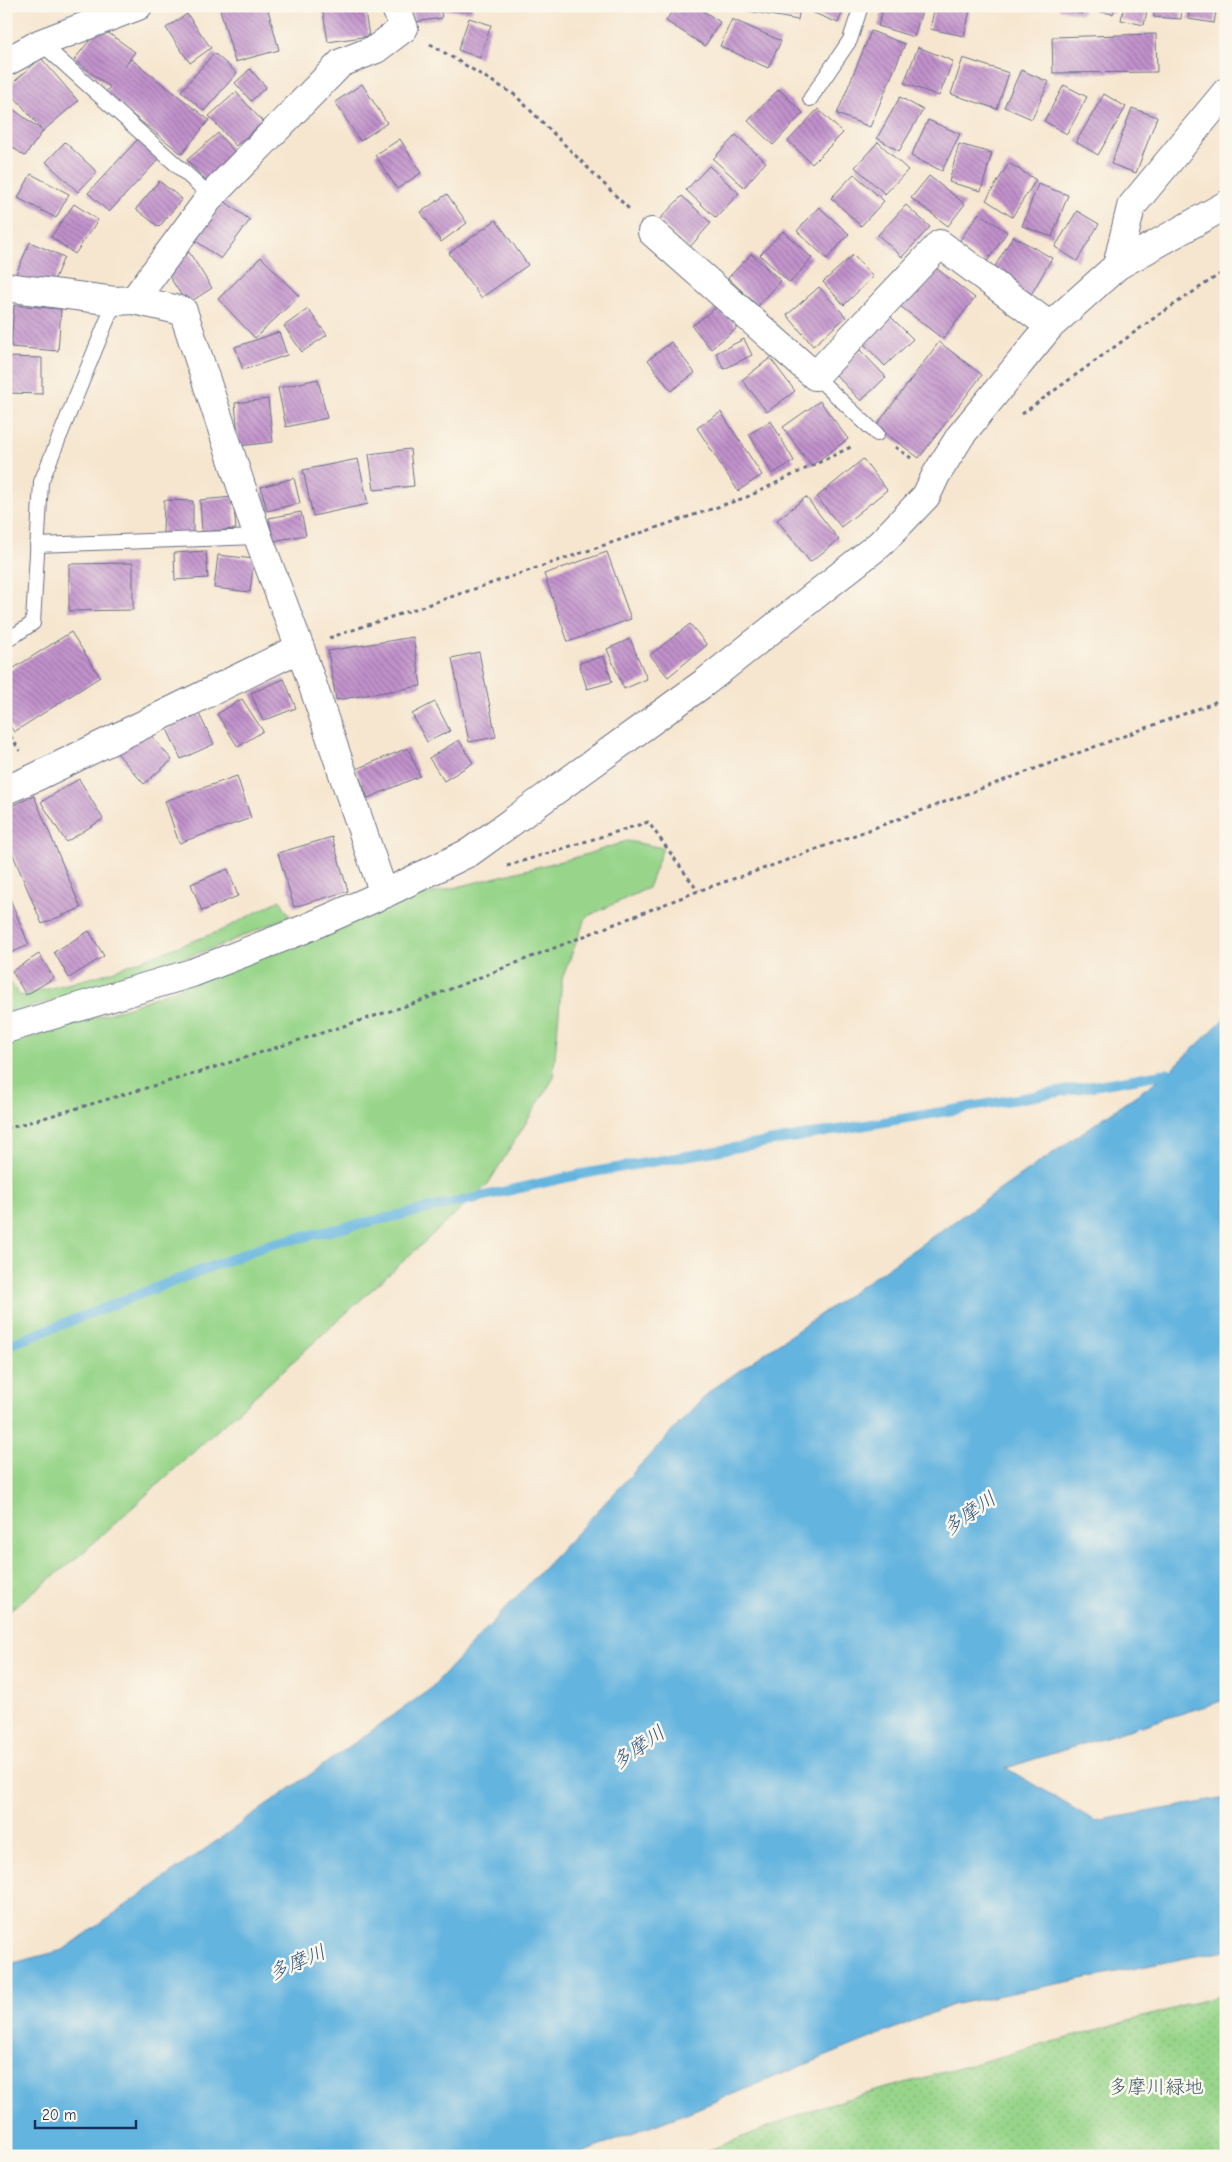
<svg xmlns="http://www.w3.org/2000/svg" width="1232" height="2162" viewBox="0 0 1232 2162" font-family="'Comic Neue','Klee One',sans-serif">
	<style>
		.grass { fill: #98d58a; stroke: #5a8274 }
		.park { fill: url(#park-dots); stroke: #5a8274 }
		.water { fill: #64b4df; stroke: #40729e }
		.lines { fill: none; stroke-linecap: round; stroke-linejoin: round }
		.stream { stroke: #64b4df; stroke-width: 10 }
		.building { fill: url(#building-back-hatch) }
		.lane-casing { stroke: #686f86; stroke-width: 16 }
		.street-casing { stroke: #686f86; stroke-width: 30 }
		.path { stroke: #686f86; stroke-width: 3; stroke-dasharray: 4 4; stroke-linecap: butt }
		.lane { stroke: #fff; stroke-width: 14 }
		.street { stroke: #fff; stroke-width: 28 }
		.labels { text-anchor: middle; stroke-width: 5; stroke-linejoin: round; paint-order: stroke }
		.park-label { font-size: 19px; fill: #3a5869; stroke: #fbf7ec }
		.water-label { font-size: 20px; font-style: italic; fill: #315785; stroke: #fbf7ec }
	</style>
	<defs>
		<pattern id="park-dots" width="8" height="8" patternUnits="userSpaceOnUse" patternTransform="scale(1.25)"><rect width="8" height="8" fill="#98d58a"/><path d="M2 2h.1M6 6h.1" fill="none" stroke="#82b77a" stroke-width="1.8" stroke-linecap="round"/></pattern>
		<pattern id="building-back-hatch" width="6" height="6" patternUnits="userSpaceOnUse" patternTransform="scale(1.25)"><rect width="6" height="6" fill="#c191cb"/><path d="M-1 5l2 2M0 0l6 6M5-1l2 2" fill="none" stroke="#9c77a8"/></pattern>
	</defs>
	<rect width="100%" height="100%" fill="#fbf7ec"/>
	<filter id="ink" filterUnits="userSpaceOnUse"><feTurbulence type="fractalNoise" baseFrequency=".02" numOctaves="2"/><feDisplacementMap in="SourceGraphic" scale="10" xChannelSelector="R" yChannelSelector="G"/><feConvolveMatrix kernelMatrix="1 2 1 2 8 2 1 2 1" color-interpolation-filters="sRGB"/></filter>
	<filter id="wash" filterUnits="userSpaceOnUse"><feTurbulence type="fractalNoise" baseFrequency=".0096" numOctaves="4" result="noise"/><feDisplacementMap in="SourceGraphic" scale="20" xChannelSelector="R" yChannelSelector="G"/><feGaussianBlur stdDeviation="1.12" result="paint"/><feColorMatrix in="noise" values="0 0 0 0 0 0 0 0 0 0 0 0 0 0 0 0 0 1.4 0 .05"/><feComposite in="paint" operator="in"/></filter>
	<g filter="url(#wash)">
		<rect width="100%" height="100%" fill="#f6e6cf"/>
		<!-- grass -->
		<g class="grass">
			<path d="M627 841 663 848 648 888 586 917 562 979 553 1079 488 1184 78 1557 6 1613V1045L132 1006 401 901 581 856Z"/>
			<path d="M280 900 290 916 219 946 96 989 6 1014V981H9L20 996 98 976 220 931Z"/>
		</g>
		<!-- park -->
		<path class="park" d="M1226 1994V2156H694L822 2106Z"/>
		<!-- water -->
		<path class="water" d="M1226 1017V1698L1222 1701 1006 1768 1095 1821 1226 1798V1950L952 2005 689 2112 574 2156H6V1965L63 1950 429 1690 710 1391 1168 1073Z"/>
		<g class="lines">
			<!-- stream -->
			<path class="stream" d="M6 1346 267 1245 582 1174 1168 1073"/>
		</g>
		<g id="blocks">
			<!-- building -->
			<g class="building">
				<path d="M219 6H267L279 50 235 62Z"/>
				<path d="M322 6H364L369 36 328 42Z"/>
				<path d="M411 6H440L442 18 414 22Z"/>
				<path d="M441 6H473L472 12 441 10Z"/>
				<path d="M675 6H696L720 22 705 46 666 21Z"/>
				<path d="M743 6H800L798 20 742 10Z"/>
				<path d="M808 6H845L838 23 807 10Z"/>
				<path d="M884 6 923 8 914 37 878 26Z"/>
				<path d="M935 6H971L964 36 930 29Z"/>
				<path d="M1059 6H1084L1082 14 1059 9Z"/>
				<path d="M1092 6H1115L1113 14 1091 10Z"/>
				<path d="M1124 6H1148L1144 25 1121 20Z"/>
				<path d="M1154 6H1182L1181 19 1154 17Z"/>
				<path d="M1190 6H1217L1214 23 1188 19Z"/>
				<path d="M187 14 211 48 190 63 166 28Z"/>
				<path d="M469 18 491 25 480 58 458 50Z"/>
				<path d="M732 19 781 41 768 68 720 46Z"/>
				<path d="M100 27 135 52 124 67 131 59 209 120 182 154 105 93 110 87 74 60Z"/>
				<path d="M871 31 905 44 870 127 837 114Z"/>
				<path d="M1156 34 1157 72 1053 73 1052 37Z"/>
				<path d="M918 47 953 61 939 96 904 83Z"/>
				<path d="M214 53 237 73 204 111 181 91Z"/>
				<path d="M41 58 78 101 43 131 7 88Z"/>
				<path d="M963 58 1009 73 997 109 951 94Z"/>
				<path d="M250 69 266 87 251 101 235 83Z"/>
				<path d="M1021 70 1049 82 1032 119 1004 107Z"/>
				<path d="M362 84 387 123 360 141 335 102Z"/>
				<path d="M1064 85 1087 97 1067 134 1044 121Z"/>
				<path d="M779 89 803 113 773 145 748 121Z"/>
				<path d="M236 92 263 122 236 146 209 116Z"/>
				<path d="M1104 94 1126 107 1098 155 1076 142Z"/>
				<path d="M900 97 923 110 899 151 877 138Z"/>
				<path d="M6 104 43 131 25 156 6 143Z"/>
				<path d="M1132 108 1157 117 1136 173 1111 164Z"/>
				<path d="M818 109 843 133 812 164 788 141Z"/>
				<path d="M928 120 960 134 942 171 911 156Z"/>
				<path d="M218 133 243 162 213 189 187 160Z"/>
				<path d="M736 135 766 162 744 187 713 159Z"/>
				<path d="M138 139 159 159 109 212 88 193Z"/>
				<path d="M400 139 421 173 397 189 375 155Z"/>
				<path d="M65 142 97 172 78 192 46 162Z"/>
				<path d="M878 142 908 170 885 194 855 167Z"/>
				<path d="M959 144 992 153 981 191 949 182Z"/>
				<path d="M1009 163 1036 180 1012 217 986 200Z"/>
				<path d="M709 166 739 193 716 218 686 190Z"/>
				<path d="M31 174 69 194 56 218 18 198Z"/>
				<path d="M854 174 884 201 861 226 831 198Z"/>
				<path d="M929 176 965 204 948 226 911 198Z"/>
				<path d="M159 181 182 199 159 227 136 209Z"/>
				<path d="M1038 184 1068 195 1052 237 1022 226Z"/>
				<path d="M447 194 467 223 441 242 421 212Z"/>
				<path d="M682 196 711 223 689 248 659 220Z"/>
				<path d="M224 201 250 220 221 259 196 241Z"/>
				<path d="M74 204 98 220 75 254 51 237Z"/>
				<path d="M906 205 930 227 902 257 878 235Z"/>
				<path d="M819 207 849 234 827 259 797 231Z"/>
				<path d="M1077 211 1099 224 1077 261 1055 247Z"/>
				<path d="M979 213 1007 232 986 263 958 243Z"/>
				<path d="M496 220 528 265 481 298 449 253Z"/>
				<path d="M783 231 812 258 790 283 760 255Z"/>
				<path d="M1013 236 1052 258 1028 300 988 278Z"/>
				<path d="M30 242 64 257 49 292 15 276Z"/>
				<path d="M189 252 212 288 187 304 164 268Z"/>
				<path d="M751 254 781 281 758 306 728 278Z"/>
				<path d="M853 255 873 277 844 305 823 282Z"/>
				<path d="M261 257 299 296 255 338 218 299Z"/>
				<path d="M932 265 975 298 943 339 900 306Z"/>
				<path d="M819 287 846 317 813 346 787 315Z"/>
				<path d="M14 305 61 309 58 351 11 347Z"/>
				<path d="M719 305 737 328 711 349 692 326Z"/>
				<path d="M308 309 327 335 302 352 284 326Z"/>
				<path d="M891 317 913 339 885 366 864 344Z"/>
				<path d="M279 332 287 355 243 370 235 347Z"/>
				<path d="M744 339 752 355 724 369 716 353Z"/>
				<path d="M671 342 695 373 671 391 648 360Z"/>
				<path d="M939 342 982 375 919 458 876 426Z"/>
				<path d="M860 350 886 377 861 401 835 374Z"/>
				<path d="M6 357 42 358V394L6 393Z"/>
				<path d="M770 358 795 391 767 412 742 380Z"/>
				<path d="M318 379 327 418 286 427 278 388Z"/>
				<path d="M268 399 273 442 239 446 235 403Z"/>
				<path d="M820 401 848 439 811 466 783 427Z"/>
				<path d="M721 412 762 475 738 491 697 428Z"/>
				<path d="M771 421 794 461 772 474 749 434Z"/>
				<path d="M410 449 414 486 374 490 369 454Z"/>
				<path d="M358 459 368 504 313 516 303 470Z"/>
				<path d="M863 459 887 490 841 527 817 497Z"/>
				<path d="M294 478 300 503 267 511 261 487Z"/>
				<path d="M233 497 236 529 202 532 200 500Z"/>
				<path d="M806 497 839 540 810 562 777 520Z"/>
				<path d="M164 500 193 501V533H163Z"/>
				<path d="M301 512 306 535 273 541 269 518Z"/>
				<path d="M206 551 208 578 175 580 174 553Z"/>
				<path d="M607 552 631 619 568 642 544 574Z"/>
				<path d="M218 555 254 559 250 592 214 588Z"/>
				<path d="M133 563V610L69 611V564Z"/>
				<path d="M690 624 707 645 668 677 650 655Z"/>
				<path d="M71 632 100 677 14 732 6 720V673Z"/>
				<path d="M413 637 421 686 336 700 328 651Z"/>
				<path d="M630 639 647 679 624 689 607 649Z"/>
				<path d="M479 652 496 737 469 742 452 658Z"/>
				<path d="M604 656 612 682 587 689 579 663Z"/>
				<path d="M284 679 296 708 263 721 251 693Z"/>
				<path d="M242 699 263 731 238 747 217 714Z"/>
				<path d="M435 702 450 731 427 742 412 714Z"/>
				<path d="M199 714 214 744 181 759 167 729Z"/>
				<path d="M144 727 172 760 144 784 116 752Z"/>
				<path d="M459 740 473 763 444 781 429 758Z"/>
				<path d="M408 748 420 776 368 798 356 769Z"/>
				<path d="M237 776 251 818 179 843 165 801Z"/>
				<path d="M79 779 103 819 66 842 41 802Z"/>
				<path d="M34 796 81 908 42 924 6 838V808Z"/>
				<path d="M332 837 348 891 294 907 278 853Z"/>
				<path d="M228 869 238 896 202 911 191 884Z"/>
				<path d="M10 899 29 945 6 955V900Z"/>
				<path d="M89 931 104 956 69 978 54 952Z"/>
				<path d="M39 954 54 978 26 995 12 971Z"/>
			</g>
		</g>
	</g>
	<g filter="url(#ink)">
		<use href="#blocks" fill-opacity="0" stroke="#686f86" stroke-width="1"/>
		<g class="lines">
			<!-- lane casing -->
			<g class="lane-casing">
				<g id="lane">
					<path d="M41 43 211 196"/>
					<path d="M810 99 850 40 861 6"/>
					<path d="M815 376 877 434"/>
					<path d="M37 545 258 537"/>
					<path d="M6 641 33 623 41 482 115 301"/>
				</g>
			</g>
			<!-- street casing -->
			<g class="street-casing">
				<g id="street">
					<path d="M6 62 41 43 138 6"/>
					<path d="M652 232 815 376 940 244 1050 326"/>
					<path d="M1117 266 1131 207 1226 92"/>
					<path d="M6 287 115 301 134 300 183 311 258 537 300 648 384 894"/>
					<path d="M134 300 211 196 341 63 376 49 404 28 395 6"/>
					<path d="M6 790 36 777 300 648"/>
					<path d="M6 1029 192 973 302 930 384 894 470 852 704 683 880 544 926 496 936 475 961 435 1050 326 1117 266 1226 205"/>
				</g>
			</g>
			<!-- path -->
			<g class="path">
				<path d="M430 44 515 95 630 210"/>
				<path d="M1022 414 1157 316 1226 270"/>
				<path d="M895 447 911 458"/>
				<path d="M329 638 747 497 853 446"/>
				<path d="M6 729 20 751"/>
				<path d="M507 866 648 822 698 891"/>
				<path d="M6 1129 197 1073 415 1003 698 891 768 867 1211 704 1226 696"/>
			</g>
			<!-- lane -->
			<use href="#lane" class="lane"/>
			<!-- street -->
			<use href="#street" class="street"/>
		</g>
	</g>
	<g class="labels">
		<!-- park labels -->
		<g class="park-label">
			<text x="1156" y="2093">多摩川緑地</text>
		</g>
		<!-- water labels -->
		<g class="water-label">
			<text transform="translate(969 1513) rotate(-35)" y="7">多摩川</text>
			<text transform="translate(638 1747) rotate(-35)" y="7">多摩川</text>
			<text transform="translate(297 1962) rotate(-23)" y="7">多摩川</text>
		</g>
	</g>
	<!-- margin -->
	<rect width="1232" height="2162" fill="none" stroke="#fbf7ec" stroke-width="25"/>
	<!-- scale -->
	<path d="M35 2120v8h101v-8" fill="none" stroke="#1b2f5e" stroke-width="2.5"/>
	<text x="42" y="2120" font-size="15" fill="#1b2f5e" stroke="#fbf7ec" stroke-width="4" paint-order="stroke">20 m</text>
</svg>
